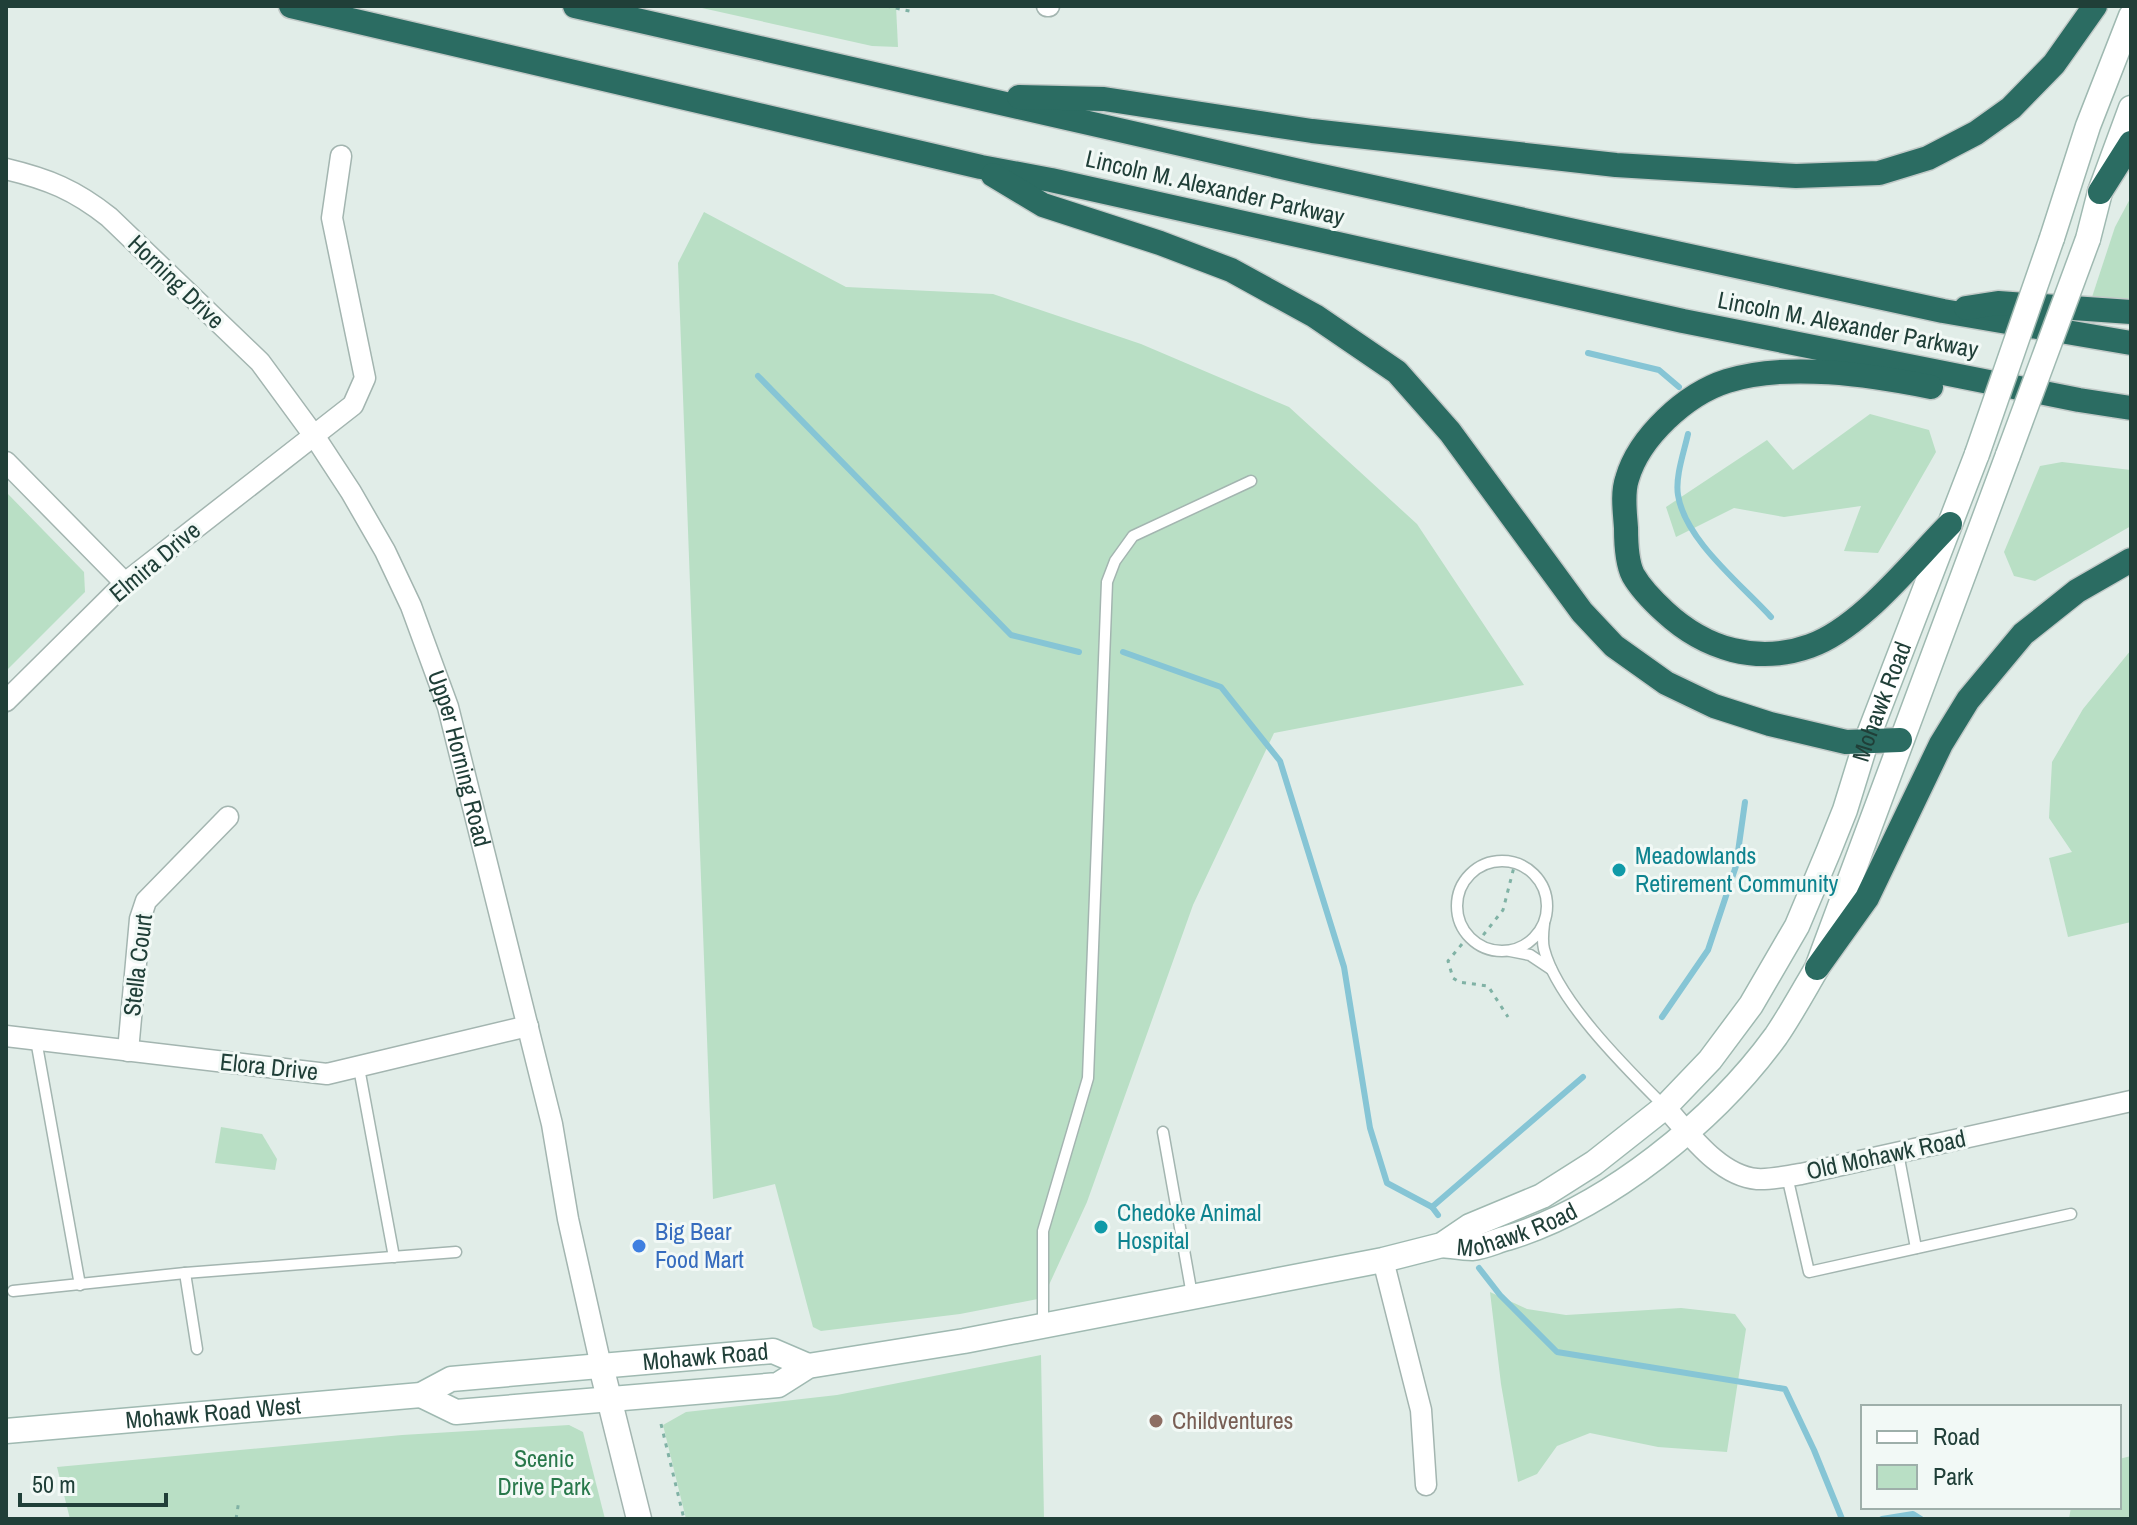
<svg xmlns="http://www.w3.org/2000/svg" width="2137" height="1525" viewBox="0 0 2137 1525" font-family="'Archivo Narrow',sans-serif">
	<style>
		.green { fill: #b9dfc5 }
		.lines { fill: none; stroke-linecap: round; stroke-linejoin: round }
		.stream { stroke: #86c5d5; stroke-width: 6 }
		.service-casing { stroke: #a3b5b0; stroke-width: 13 }
		.minor-casing { stroke: #a3b5b0; stroke-width: 23 }
		.tertiary-casing { stroke: #a3b5b0; stroke-width: 27 }
		.secondary-casing { stroke: #9fb9b1; stroke-width: 27 }
		.motorway-casing { stroke: #c1c9c7; stroke-width: 27 }
		.path { stroke: #80b2a5; stroke-width: 3; stroke-dasharray: 4 6; stroke-linecap: butt }
		.service { stroke: #fff; stroke-width: 10 }
		.minor { stroke: #fff; stroke-width: 20 }
		.tertiary { stroke: #fff; stroke-width: 24 }
		.secondary { stroke: #fff; stroke-width: 24 }
		.motorway { stroke: #2b6c62; stroke-width: 24 }
		.secondary-bridge-casing { stroke: #9fb9b1; stroke-width: 27; stroke-linecap: butt }
		.secondary-bridge { stroke: #fff; stroke-width: 24 }
		.culture-dot { fill: #0f9aa8; stroke: #f2f9f6; stroke-width: 3 }
		.shop-dot { fill: #3f7fe0; stroke: #f2f9f6; stroke-width: 3 }
		.education-dot { fill: #8d6e63; stroke: #f2f9f6; stroke-width: 3 }
		.labels { text-anchor: middle; stroke-width: 6; stroke-linejoin: round; paint-order: stroke }
		.street-label { font-size: 24px; fill: #203f38; stroke: #f2f9f6 }
		.culture-label { font-size: 24px; fill: #0d838f; stroke: #f2f9f6; text-anchor: start }
		.shop-label { font-size: 24px; fill: #366cbe; stroke: #f2f9f6; text-anchor: start }
		.education-label { font-size: 24px; fill: #785e54; stroke: #f2f9f6; text-anchor: start }
		.park-label { font-size: 24px; fill: #28784b; stroke: #f2f9f6 }
	</style>
	<rect width="100%" height="100%" fill="#e1ede8"/>
	<!-- green -->
	<g class="green">
		<path d="M693 6H896L898 47 872 46Z"/>
		<path d="M2131 197V300L2092 297 2115 227Z"/>
		<path d="M704 212 846 287 993 294 1141 344 1289 407 1417 524 1524 685 1274 733 1193 905 1087 1202 1043 1298 960 1314 821 1331 813 1327 775 1184 713 1199 678 263Z"/>
		<path d="M1870 414 1929 430 1936 452 1878 553 1844 551 1861 506 1784 517 1734 508 1676 537 1666 507 1767 440 1793 470Z"/>
		<path d="M2062 462 2131 470V526L2035 581 2014 576 2004 552 2040 466Z"/>
		<path d="M6 492 84 572 85 592 6 671Z"/>
		<path d="M2131 650V922L2068 937 2049 858 2072 852 2049 818 2052 762 2083 709Z"/>
		<path d="M221 1127 262 1134 277 1159 275 1170 215 1163Z"/>
		<path d="M1490 1292 1527 1309 1566 1315 1681 1308 1735 1314 1746 1329 1727 1452 1658 1447 1590 1433 1557 1446 1537 1474 1518 1482 1501 1384Z"/>
		<path d="M1041 1355 1044 1519H686L663 1425 686 1412 837 1395Z"/>
		<path d="M569 1425 583 1432 605 1519H70L57 1467 402 1435Z"/>
		<path d="M2131 1456V1519H2069L2071 1507H2119V1459Z"/>
	</g>
	<g class="lines">
		<!-- stream -->
		<g class="stream">
			<path d="M1588 353 1659 370 1679 387"/>
			<path d="M758 376 1011 635 1079 652"/>
			<path d="M1688 434C1684 452 1675 477 1678 495 1685 540 1741 584 1771 617"/>
			<path d="M1123 652 1221 687 1280 761 1344 967 1370 1128 1387 1183 1432 1207 1438 1215"/>
			<path d="M1662 1017 1708 950 1736 866 1745 802"/>
			<path d="M1432 1207 1583 1077"/>
			<path d="M1479 1268 1500 1295 1557 1352 1785 1389 1814 1450 1842 1519"/>
			<path d="M1882 1519 1913 1514 1921 1519"/>
		</g>
		<!-- service casing -->
		<g class="service-casing">
			<g id="service">
				<circle cx="1502" cy="906" r="45"/>
				<path d="M1544 924C1543 932 1542 941 1544 949 1557 1000 1626 1068 1664 1106"/>
				<path d="M1510 951 1530 955 1551 969"/>
				<path d="M36 1040 80 1285"/>
				<path d="M359 1068 394 1257"/>
				<path d="M1163 1132 1192 1295"/>
				<path d="M1898 1153 1916 1248"/>
				<path d="M1787 1176 1809 1272 2071 1214"/>
				<path d="M185 1273 197 1349"/>
				<path d="M13 1291 185 1273 456 1252"/>
				<path d="M1043 1326V1231L1088 1078 1107 582 1115 561 1133 536 1251 481"/>
			</g>
		</g>
		<!-- minor casing -->
		<g class="minor-casing">
			<g id="minor">
				<path d="M1047 6H1049"/>
				<path id="s1" d="M6 169C48 179 75 190 109 217L260 362 315 437 351 492 385 551 411 606 448 707 552 1124 568 1219 601 1366"/>
				<path d="M6 462 125 583"/>
				<path d="M6 701 125 583 353 405 365 378 332 218 341 156"/>
				<path d="M6 1036 327 1074 528 1026"/>
				<path d="M128 1051 140 919 146 901 228 817"/>
				<path d="M1665 1107C1689 1133 1719 1176 1757 1179 1771 1180 1787 1176 1801 1174L2131 1101"/>
				<path d="M1383 1260 1421 1410 1426 1485"/>
			</g>
		</g>
		<!-- tertiary casing -->
		<g class="tertiary-casing">
			<path id="tertiary" d="M601 1366 639 1519"/>
		</g>
		<!-- secondary casing -->
		<g class="secondary-casing">
			<g id="secondary">
				<path d="M2052 238 2088 126 2131 16"/>
				<path d="M2088 239 2100 192 2131 108"/>
				<path id="s2" d="M1442 1245C1452 1246 1462 1248 1472 1248 1484 1247 1496 1241 1507 1238 1607 1208 1715 1120 1776 1036 1791 1014 1804 990 1817 968L2008 455"/>
				<path id="s3" d="M421 1395 456 1412 778 1385 808 1366 964 1341 1383 1260 1442 1245 1470 1226 1542 1196 1594 1163 1665 1107 1710 1060 1751 1005 1797 926 1829 850 1845 810 1866 742 1977 454"/>
				<path id="s4" d="M6 1431 421 1395 451 1379 773 1351 808 1366"/>
			</g>
		</g>
		<!-- motorway casing -->
		<g class="motorway-casing">
			<g id="motorway">
				<path d="M291 6 981 167 1051 180 1683 321 2079 400 2131 408"/>
				<path d="M575 6 1308 173 1943 311 2131 343"/>
				<path d="M1019 97 1104 99 1312 131 1616 165 1796 176 1879 173 1928 158 1976 133 2011 108 2054 64 2095 6"/>
				<path d="M993 175 1043 205 1160 243 1231 270 1315 316 1397 372 1450 432 1582 612 1614 646 1666 683 1714 706 1770 724 1846 742 1900 740"/>
				<path d="M2100 192 2131 143"/>
				<path d="M1966 308 1998 303 2131 312"/>
				<path d="M1931 387C1871 375 1787 362 1727 381 1686 394 1639 437 1627 479 1622 494 1625 512 1626 528 1626 542 1627 563 1633 575 1641 589 1653 601 1665 612 1705 649 1757 665 1810 646 1861 628 1912 562 1950 524"/>
				<path d="M1817 968 1867 898 1941 744 1968 700 2023 634 2077 591 2131 560"/>
			</g>
		</g>
		<!-- path -->
		<g class="path">
			<path d="M886 6 914 12"/>
			<path d="M1477 943 1503 910 1515 863"/>
			<path d="M1462 944 1448 961 1453 978 1459 982 1488 986 1508 1017"/>
			<path d="M661 1424 684 1519"/>
			<path d="M236 1519 239 1500"/>
		</g>
		<!-- service -->
		<use href="#service" class="service"/>
		<!-- minor -->
		<use href="#minor" class="minor"/>
		<!-- tertiary -->
		<use href="#tertiary" class="tertiary"/>
		<!-- secondary -->
		<use href="#secondary" class="secondary"/>
		<!-- motorway -->
		<use href="#motorway" class="motorway"/>
		<!-- secondary-bridge casing -->
		<g class="secondary-bridge-casing">
			<g id="secondary-bridge">
				<path d="M1977 454 2052 238"/>
				<path d="M2008 455 2088 239"/>
			</g>
		</g>
		<!-- secondary-bridge -->
		<use href="#secondary-bridge" class="secondary-bridge"/>
	</g>
	<!-- markers -->
	<g class="culture-dot">
		<circle cx="1619" cy="870" r="8"/>
		<circle cx="1101" cy="1227" r="8"/>
	</g>
	<circle class="shop-dot" cx="639" cy="1246" r="8"/>
	<circle class="education-dot" cx="1156" cy="1421" r="8"/>
	<g class="labels">
		<!-- street labels -->
		<g class="street-label">
			<text transform="translate(1215 188) rotate(13)" y="8">Lincoln M. Alexander Parkway</text>
			<text transform="translate(176 282) rotate(44)" y="8">Horning Drive</text>
			<text transform="translate(1848 325) rotate(11)" y="8">Lincoln M. Alexander Parkway</text>
			<text transform="translate(155 562) rotate(-40)" y="8">Elmira Drive</text>
			<text dy="8" stroke="none"><textPath href="#s3" startOffset="1772">Mohawk Road</textPath></text>
			<text dy="8" stroke="none"><textPath href="#s1" startOffset="772">Upper Horning Road</textPath></text>
			<text transform="translate(138 965) rotate(-83)" y="8">Stella Court</text>
			<text transform="translate(269 1067) rotate(6)" y="8">Elora Drive</text>
			<text transform="translate(1886 1155) rotate(-12)" y="8">Old Mohawk Road</text>
			<text dy="8" stroke="none"><textPath href="#s2" startOffset="78">Mohawk Road</textPath></text>
			<text dy="8" stroke="none"><textPath href="#s4" startOffset="706">Mohawk Road</textPath></text>
			<text dy="8" stroke="none"><textPath href="#s4" startOffset="208">Mohawk Road West</textPath></text>
		</g>
		<!-- culture labels -->
		<g class="culture-label">
			<text x="1635" y="864">Meadowlands<tspan x="1635" dy="28">Retirement Community</tspan></text>
			<text x="1117" y="1221">Chedoke Animal<tspan x="1117" dy="28">Hospital</tspan></text>
		</g>
		<!-- shop labels -->
		<g class="shop-label">
			<text x="655" y="1240">Big Bear<tspan x="655" dy="28">Food Mart</tspan></text>
		</g>
		<!-- education labels -->
		<g class="education-label">
			<text x="1172" y="1429">Childventures</text>
		</g>
		<!-- park labels -->
		<g class="park-label">
			<text x="544" y="1467">Scenic<tspan x="544" dy="28">Drive Park</tspan></text>
		</g>
	</g>
	<!-- border -->
	<rect width="2137" height="1525" fill="none" stroke="#203f38" stroke-width="16"/>
	<!-- legend -->
	<rect x="1861" y="1405" width="260" height="104" fill="#f2f9f6" stroke="#9eafaa" stroke-width="2"/>
	<rect x="1877" y="1431" width="40" height="12" fill="#ffffff" stroke="#9eafaa" stroke-width="2"/>
	<text x="1933" y="1445" font-size="24" fill="#203f38">Road</text>
	<rect x="1877" y="1465" width="40" height="24" fill="#b9dfc5" stroke="#9eafaa" stroke-width="2"/>
	<text x="1933" y="1485" font-size="24" fill="#203f38">Park</text>
	<!-- scale -->
	<path d="M20 1493v12h146v-12" fill="none" stroke="#203f38" stroke-width="4"/>
	<text x="32" y="1493" font-size="24" fill="#203f38" stroke="#f2f9f6" stroke-width="6" paint-order="stroke">50 m</text>
</svg>
